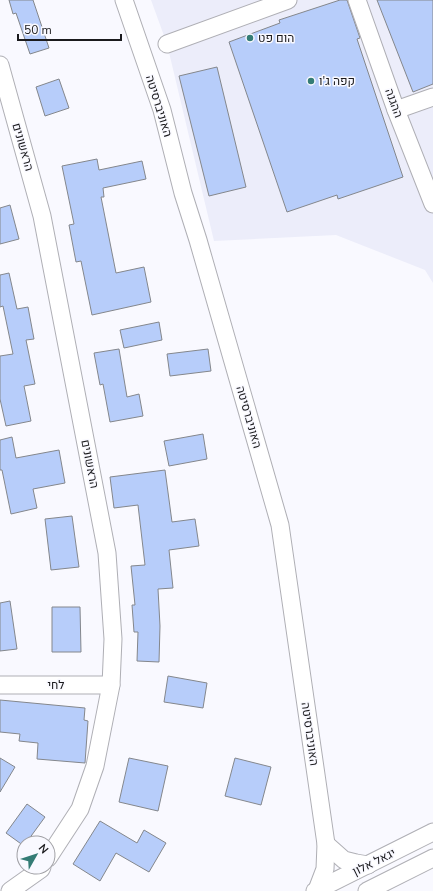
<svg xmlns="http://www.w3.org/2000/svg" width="433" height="891" viewBox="0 0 433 891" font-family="'Nunito Sans',Heebo,sans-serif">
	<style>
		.built { fill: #ecedfa }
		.building { fill: #b7cdfa; stroke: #84878c }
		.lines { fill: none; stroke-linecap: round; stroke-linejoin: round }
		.minor-casing { stroke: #afafb5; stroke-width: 19 }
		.minor { stroke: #fff; stroke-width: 17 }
		.poi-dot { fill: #347c75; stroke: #f9f9ff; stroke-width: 1.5 }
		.labels { text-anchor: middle; stroke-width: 3; stroke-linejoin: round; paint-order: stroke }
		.poi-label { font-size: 12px; fill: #1a1a1d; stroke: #f9f9ff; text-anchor: start }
		.street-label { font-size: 12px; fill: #1a1a1d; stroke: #f9f9ff }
	</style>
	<rect width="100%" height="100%" fill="#f9f9ff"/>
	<!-- built -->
	<path class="built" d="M151 0H433V283L425 270 336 235 214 241 167 44Z"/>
	<!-- building -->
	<g class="building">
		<path d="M9 0H33L49 48 30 54 16 13 13 14Z"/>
		<path d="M340 0H347L348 3 360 38 357 39 403 177 338 199 337 195 287 212 229 42 280 23 279 20Z"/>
		<path d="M377 0H433V84L413 92Z"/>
		<path d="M217 67 246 187 209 196 179 76Z"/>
		<path d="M59 79 69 108 45 116 36 87Z"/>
		<path d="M97 159 99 170 142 161 146 179 103 188 104 197H101L116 273 144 267 151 302 92 315 81 261 76 262 69 225 74 224 62 166Z"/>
		<path d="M10 205 19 239 0 244V208Z"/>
		<path d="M9 273 17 309 28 307 34 339 26 340 35 384 24 386 31 421 6 426 0 399V356L13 354 3 306 0 307V275Z"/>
		<path d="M159 322 162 340 124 348 120 330Z"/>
		<path d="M119 349 127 397 139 394 143 416 110 422 103 384 100 385 94 353Z"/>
		<path d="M208 349 211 371 170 376 167 354Z"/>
		<path d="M203 434 207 459 169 466 164 441Z"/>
		<path d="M12 437 16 458 59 450 65 483 33 489 37 508 11 514 2 470H0V440Z"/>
		<path d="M165 470 172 522 195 519 199 546 169 550 173 588 158 589 160 626 159 662 137 661 138 632H134L132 605H135L131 566 145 565 138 505 114 508 110 477Z"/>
		<path d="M72 516 79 567 51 570 45 519Z"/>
		<path d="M10 601 17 649 0 651V603Z"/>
		<path d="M52 607H80L81 652H52Z"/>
		<path d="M168 676 207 683 203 708 164 702Z"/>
		<path d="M0 700 85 708 84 720 88 721 85 763 37 759 38 743 19 741 20 734 0 732Z"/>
		<path d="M0 758 15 767 0 792Z"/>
		<path d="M129 758 168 766 158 811 119 802Z"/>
		<path d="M235 758 271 767 261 805 225 796Z"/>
		<path d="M27 804 45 817 26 843H24V846L6 833Z"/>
		<path d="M100 821 137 843 144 830 166 843 149 872 116 853 100 881 73 864Z"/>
	</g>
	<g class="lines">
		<!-- minor casing -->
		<g class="minor-casing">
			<g id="minor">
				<path d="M124 0 162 110 183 193 198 240 280 525 326 844 325 869 317 890"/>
				<path d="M357 0 396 110 433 204"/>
				<path d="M167 44 288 0"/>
				<path d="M0 65 42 216 107 553 113 639 111 685 95 766 80 809 48 858"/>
				<path d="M396 110 433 97"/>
				<path d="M0 685H111"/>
				<path d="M326 844 344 860 356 863 368 865"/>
				<path d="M10 891 41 869 42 867"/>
				<path d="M315 891 433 832"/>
				<path d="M367 891 433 858"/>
			</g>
		</g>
		<!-- minor -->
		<use href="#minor" class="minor"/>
	</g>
	<!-- markers -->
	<g class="poi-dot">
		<circle cx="250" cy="38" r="4"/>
		<circle cx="311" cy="81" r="4"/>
	</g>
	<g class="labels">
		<!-- poi labels -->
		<g class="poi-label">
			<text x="258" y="42">הום פט</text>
			<text x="319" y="85">קפה ג'ו</text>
		</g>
		<!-- street labels -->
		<g class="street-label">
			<text transform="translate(394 103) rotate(70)" y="4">ההגנה</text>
			<text transform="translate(159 106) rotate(73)" y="4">האוניברסיטה</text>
			<text transform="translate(23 147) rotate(74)" y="4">הראשונים</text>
			<text transform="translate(249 417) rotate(74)" y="4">האוניברסיטה</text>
			<text transform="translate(90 464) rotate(79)" y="4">הראשונים</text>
			<text x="56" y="689">לחי</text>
			<text transform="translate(310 734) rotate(82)" y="4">האוניברסיטה</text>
			<text transform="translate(374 862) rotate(-26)" y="4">יגאל אלון</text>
		</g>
	</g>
	<!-- north arrow -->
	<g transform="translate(36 855) rotate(51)"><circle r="19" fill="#f9f9ff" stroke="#a0a0a5"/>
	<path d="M0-3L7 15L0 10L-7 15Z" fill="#347c75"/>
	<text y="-6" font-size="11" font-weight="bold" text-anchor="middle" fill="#1a1a1d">N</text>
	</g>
	<!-- scale -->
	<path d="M18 34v6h103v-6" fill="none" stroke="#1a1a1d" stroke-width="2"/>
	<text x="24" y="34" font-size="12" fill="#1a1a1d" stroke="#f9f9ff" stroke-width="3" paint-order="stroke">50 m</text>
</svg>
